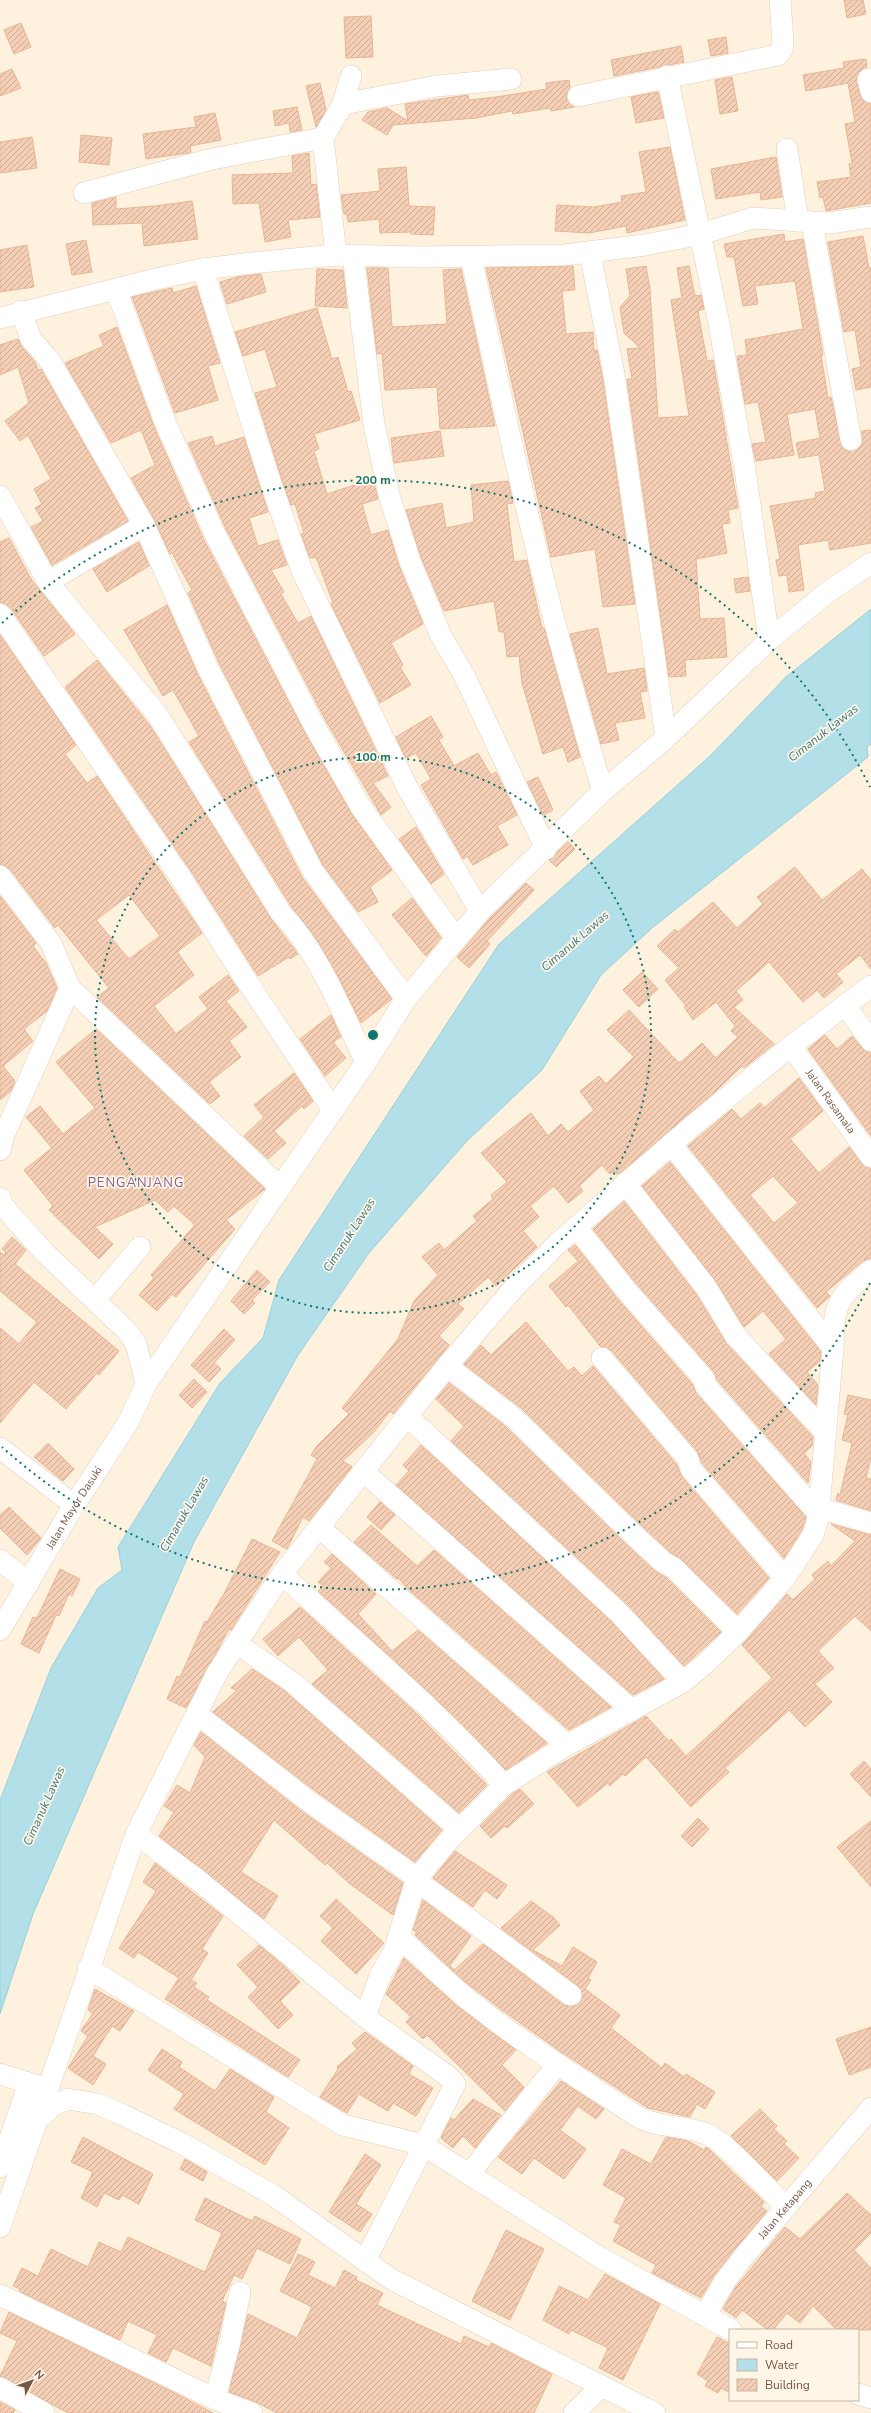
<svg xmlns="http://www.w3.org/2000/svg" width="871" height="2413" viewBox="0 0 871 2413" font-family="'Nunito Sans',sans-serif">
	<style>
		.water { fill: #b3e0e8; stroke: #98d0db }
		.building { fill: url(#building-hatch); stroke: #e9b594; fill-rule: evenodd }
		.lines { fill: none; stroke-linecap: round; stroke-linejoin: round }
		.minor-casing { stroke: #e2cebb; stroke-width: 22 }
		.minor { stroke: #fff; stroke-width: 21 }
		.ring { fill: none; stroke: #0f766e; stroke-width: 2; stroke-dasharray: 2 4 }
		.labels { text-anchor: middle; stroke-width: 3.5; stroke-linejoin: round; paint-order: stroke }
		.street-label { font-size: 11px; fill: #755745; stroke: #fff6e7 }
		.water-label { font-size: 12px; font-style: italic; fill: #3b7783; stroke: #fff6e7 }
		.quarter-label { font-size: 13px; letter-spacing: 1px; fill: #87609a; stroke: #fff6e7 }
		.centre { fill: #0f766e; stroke: #fff6e7; stroke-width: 2 }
		.ring-label { font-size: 12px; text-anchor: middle; font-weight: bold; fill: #0f766e; stroke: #fff6e7; stroke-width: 3.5; stroke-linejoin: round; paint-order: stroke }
	</style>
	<defs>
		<pattern id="building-hatch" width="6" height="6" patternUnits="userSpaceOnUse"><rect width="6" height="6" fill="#f5cfb5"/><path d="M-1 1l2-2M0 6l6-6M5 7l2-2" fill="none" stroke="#cbab95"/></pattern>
	</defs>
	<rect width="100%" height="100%" fill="#fef2df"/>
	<!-- water -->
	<path class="water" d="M871 609V744L867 747 868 757 652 928 601 975 542 1070 466 1142 369 1253 298 1355 194 1542 33 1914 0 2014V1800L51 1668 98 1588 122 1570 118 1547 220 1383 263 1338 279 1280 499 944 710 756 786 677Z"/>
	<!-- building -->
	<g class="building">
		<path d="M844 0H863L866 14 847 18Z"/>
		<path d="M371 16 373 57 346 58 344 17Z"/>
		<path d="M21 23 31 47 14 54 4 30Z"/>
		<path d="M726 37 728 53 711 56 708 40Z"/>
		<path d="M681 46 684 62 614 76 611 60Z"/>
		<path d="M866 59 867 67 860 71 856 81 862 100 871 104V203L826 211 823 197 820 198 817 182 851 177 849 164 852 163 845 124 855 122 848 83 806 91 803 75 844 68 843 62Z"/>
		<path d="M12 69 21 88 0 96V74Z"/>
		<path d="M732 77 738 111 720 114 715 80Z"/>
		<path d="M569 80 570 87 566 98 574 107 551 111 550 108 513 114 512 111 476 118 393 125 387 135 362 120 368 112 387 108 408 121 405 104 468 95 469 100 496 97 547 89 546 83Z"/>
		<path d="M320 83 326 110 316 127 306 86Z"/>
		<path d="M658 92 664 118 636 123 631 97Z"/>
		<path d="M297 107 302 130 290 132 289 123 275 126 273 111Z"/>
		<path d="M215 113 221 140 190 146 191 152 188 153 146 159 143 134 196 127 194 117Z"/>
		<path d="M81 135 112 138 109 165 79 162Z"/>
		<path d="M32 137 37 168 0 173V142Z"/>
		<path d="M670 147 685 220 627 233 626 226 589 233 555 231 557 205 594 207 622 202 621 196 646 192 639 152Z"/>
		<path d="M309 153 311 185 316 184 320 217 288 220 291 237 265 242 259 203 233 204 232 175 293 173 292 156Z"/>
		<path d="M776 157 782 197 761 200 760 192 716 199 711 169Z"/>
		<path d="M406 167 409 206 435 207 433 235 411 234V232L380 233 379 219 348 222 347 214H344L341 195 380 191 378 169Z"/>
		<path d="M116 197V209L155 206 192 201 198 239 144 246 142 223 93 225 92 203Z"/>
		<path d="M784 234 785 242 803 239 823 355H821L828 398 831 397 842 447 847 451 858 449 862 444V431L871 430V543L830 550 828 540 798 545 804 590 789 592 787 575 779 576 776 560 780 559 770 506 816 498 815 493 825 491 819 455 799 458 796 443 820 438 815 409 787 414 794 455 756 461 752 444 766 442 758 402 745 404 737 356 747 355 745 340 803 329 795 281 755 286 758 304 743 306 734 257H727L724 244Z"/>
		<path d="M863 236 869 268H871V387L856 390 852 369 861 367 855 330 844 332 828 242Z"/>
		<path d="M86 240 92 272 72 275 66 244Z"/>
		<path d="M27 245 34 287 0 292V250Z"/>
		<path d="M573 266 575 290 562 291 566 334 593 332 594 351 597 350 603 381 635 604 603 607 595 549 551 557 486 268Z"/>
		<path d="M646 266 650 289 658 418 689 416 671 300 682 298 677 268 689 266 695 296 701 295 704 309 698 311 707 361 713 360 738 508 728 510 730 523 722 524 727 553 696 559 700 619 724 618 727 657 685 660 686 676 669 677 627 379H632L627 349 640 348 624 333 620 307 630 296 626 269Z"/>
		<path d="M367 268H388L392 327 447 324 443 270 461 269 495 426 440 429 437 387 385 390 382 353 377 354Z"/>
		<path d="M317 269 343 270 347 308 315 306Z"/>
		<path d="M261 274 266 292 227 304 220 282 237 277Z"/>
		<path d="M196 286 220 363 208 366 218 400 175 413 132 297 172 288 173 293Z"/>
		<path d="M317 308 332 359 338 357 348 392 351 391 360 420 314 434 319 449 314 451 327 494 373 479 378 499 362 504 371 535 388 530 399 566 423 624 391 643 403 665 400 667 411 685 380 703 331 604 333 603 316 557 310 558 301 534 304 533 295 504 291 505 282 480 255 393 277 387 265 349 243 356 235 332Z"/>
		<path d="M117 327 154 427 204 540 305 733 351 813 392 870 370 887 378 902 358 912 323 865 220 665 188 593 192 590 172 553 170 554 154 519 131 478 155 465 141 430 111 443 65 363 104 346 99 335Z"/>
		<path d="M18 339 22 347 35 362 38 370 41 369 128 521 52 565 31 527 43 521 35 508 42 504 34 489 51 479 28 435 20 441 5 421 29 403 18 367 0 375V345Z"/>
		<path d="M440 431 444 456 394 463 391 438Z"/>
		<path d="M212 436 215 446 244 437 268 512 249 518 258 546 278 540 287 565 271 570 284 592 281 594 298 623 311 616 388 776 373 783 391 807 381 815 326 721 226 529 188 443Z"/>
		<path d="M508 481 513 503 507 504 514 562 527 560 542 628H544L580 757 568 762 563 747 543 754 522 683 519 656 507 657 504 632H499L494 601 444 611 421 557 406 510 442 503 446 528 474 522 471 485Z"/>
		<path d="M9 538 31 579 75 634 44 656 10 607 0 602V542Z"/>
		<path d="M139 542 149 566 107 592 93 569Z"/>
		<path d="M748 577 750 591 736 593 734 579Z"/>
		<path d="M167 605 198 675 302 877 392 999 361 1023 339 978 317 940 291 906 197 755 189 742 199 736 173 690 163 696 124 630Z"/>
		<path d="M598 628 607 674 644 668 647 691 640 692 645 718 615 723 619 740 601 744 570 634Z"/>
		<path d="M0 635 76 745 65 754 87 783 97 776 202 933 177 952 194 975 154 1006 176 1034 208 1009 199 997 228 975 239 991 226 1001 247 1027 229 1041 241 1057 209 1082 220 1096 210 1104 97 997 109 988 58 925 55 928 10 869 0 864ZM129 895 160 936 129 959 96 920Z"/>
		<path d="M97 660 151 727 271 919 298 954 290 959 289 957 258 976 191 871 65 687Z"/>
		<path d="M431 716 443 737 439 740 454 766 478 753 491 775 496 772 517 815 497 826 508 845 473 865 467 856 463 859 421 785 431 779 416 753 406 758 396 737Z"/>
		<path d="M538 777 553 810 543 815 527 782Z"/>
		<path d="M416 827 444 874 431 884 399 839Z"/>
		<path d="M568 842 575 849 556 867 549 860Z"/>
		<path d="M795 867 822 900 862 869 871 880V969L860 955 836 974 843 982 824 998 817 990 803 1002 769 962 736 991 743 1000 734 1007 774 1044 744 1068 742 1066 716 1091 621 1172 617 1174 614 1171 610 1174 602 1165 579 1186 583 1191 568 1203 554 1186 530 1206 539 1217 523 1231 537 1247 496 1286 488 1277 458 1304 464 1309 439 1336 449 1345 393 1414 390 1411 374 1432 343 1461 352 1467 309 1521 303 1517 287 1549 272 1541 317 1459 311 1455 316 1447 349 1414 342 1408 398 1339 414 1301 438 1275 422 1257 439 1243 444 1250 477 1221 473 1216 493 1199 491 1195 507 1182 481 1153 531 1113 548 1136 561 1124 568 1132 594 1110 580 1091 599 1076 606 1084 634 1057 607 1030 629 1010 678 1062H681L702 1043 716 1058 738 1037 731 1031 735 1026 716 1002 693 1020 684 1007 686 1006 665 980 679 968 657 946 675 929 678 932 713 902 737 928 763 904 757 897Z"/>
		<path d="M526 883 534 890 487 941 490 944 469 968 457 957 489 919Z"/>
		<path d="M0 896 36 943 33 946 46 963 57 988 47 1011 24 1029 33 1041 3 1066 15 1081 11 1091 0 1100Z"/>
		<path d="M412 898 441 938 426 956 392 915Z"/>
		<path d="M642 972 658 989 639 1007 623 990Z"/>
		<path d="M331 1015 341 1037 333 1042 346 1058 325 1076 300 1039Z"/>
		<path d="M96 1029 265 1189 226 1220 235 1229 176 1297 172 1294 157 1311 139 1295 154 1278 151 1275 195 1225 174 1206 168 1212 155 1200 95 1227 113 1244 99 1259 49 1210 53 1206 24 1170 52 1148 26 1117 40 1106 63 1134 95 1108 56 1062Z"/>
		<path d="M825 1035 837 1049 852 1036 862 1048 871 1053V1136L808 1049Z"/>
		<path d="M294 1073 313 1101 304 1109 302 1106 274 1131 286 1143 268 1159 244 1136 264 1117 254 1105Z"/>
		<path d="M799 1078 823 1111 790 1139 819 1173 849 1147 862 1164 871 1169V1258L863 1261 826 1292 830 1296 828 1298 817 1308 688 1146 732 1109 741 1119 760 1103 764 1108ZM773 1176 798 1203 774 1223 750 1195Z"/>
		<path d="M670 1162 821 1352 820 1361 807 1372 818 1385 816 1405 769 1354 786 1339 763 1311 744 1327 715 1280 642 1186Z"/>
		<path d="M624 1201 696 1294 726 1343 813 1437 812 1446 804 1453 811 1462 808 1483 717 1380 714 1372 635 1282 593 1229Z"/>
		<path d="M12 1237 26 1250 15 1264 119 1351 99 1375 97 1373 66 1409 34 1382 0 1423V1328L19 1344 37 1322 0 1291V1252L4 1255 6 1253 2 1249Z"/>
		<path d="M575 1245 617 1298 693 1385 696 1393 806 1517 802 1530 784 1558 702 1463 697 1451 611 1350 600 1346 568 1305 566 1307 549 1286 578 1261 568 1250Z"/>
		<path d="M257 1270 270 1282 252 1300 255 1303 244 1314 231 1301Z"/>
		<path d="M526 1322 568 1371 574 1367 582 1376 593 1366 677 1465 682 1477 769 1578 737 1614 682 1560 670 1552 643 1527 521 1408 464 1364 481 1345 491 1355Z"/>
		<path d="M224 1329 235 1340 214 1363 221 1369 209 1382 191 1365Z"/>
		<path d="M194 1379 207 1392 192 1408 179 1395Z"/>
		<path d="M449 1383 505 1426 627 1545 655 1571 667 1578 721 1632 684 1666 628 1605 451 1441 464 1426 436 1399Z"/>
		<path d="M848 1395 871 1400V1458L866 1478 871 1479V1511L836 1500 838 1493 840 1495 852 1443 842 1440 848 1415 844 1414Z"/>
		<path d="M48 1443 74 1469 63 1481 34 1457Z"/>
		<path d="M421 1445 612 1622 664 1679 633 1695 396 1485 409 1471 403 1465Z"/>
		<path d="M380 1502 395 1515 381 1530 367 1517Z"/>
		<path d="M9 1507 41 1538 27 1555 0 1528V1515Z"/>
		<path d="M831 1524 871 1535V1631L855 1616 818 1651 834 1668 815 1684 832 1702 805 1727 789 1710 725 1768 729 1772 691 1807 646 1757 625 1776 623 1774 610 1786 608 1783 578 1807 547 1772 646 1716 669 1741 671 1739 686 1756 772 1678 742 1645 787 1594 793 1600 815 1579 812 1575 828 1561 831 1566 855 1541Z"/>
		<path d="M371 1525 417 1566 434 1550 611 1707 569 1730 409 1590 398 1578 397 1579 354 1542Z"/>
		<path d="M252 1539 280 1552 231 1630 229 1629 186 1708 167 1699 177 1676 180 1677 205 1621 207 1622 226 1590Z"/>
		<path d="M332 1554 376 1594 358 1614 392 1651 418 1630 547 1743 506 1770 432 1695 318 1591 323 1586 318 1582 331 1568 324 1562Z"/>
		<path d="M60 1569 80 1579 72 1596 69 1594 59 1616 56 1615 39 1653 21 1644 33 1617 37 1618Z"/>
		<path d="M300 1607 415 1712 487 1785 459 1813 312 1684 328 1670 299 1637 278 1656 263 1639Z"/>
		<path d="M252 1669 285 1691 442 1830 415 1862 314 1790 213 1712 237 1690 231 1688Z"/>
		<path d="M201 1732 300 1810 403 1883 393 1915 350 1884 327 1863 325 1865 274 1820 241 1872 278 1896 264 1919 159 1836 174 1812 164 1806 177 1785 190 1793 205 1757 194 1745Z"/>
		<path d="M864 1761 871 1769V1797L850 1774Z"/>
		<path d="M520 1789 534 1804 507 1828 505 1826 491 1838 480 1826 512 1794Z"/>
		<path d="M698 1818 709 1829 692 1847 681 1836Z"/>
		<path d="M871 1821V1887L837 1847Z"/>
		<path d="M455 1851 507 1885 497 1899 485 1890 473 1907 433 1878Z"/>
		<path d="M155 1863 223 1916 202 1949 208 1953 191 1980 197 1983 194 1987 209 1997 207 2000 300 2060 288 2077 165 1999 179 1978 138 1952 134 1958 119 1948 156 1891 143 1882Z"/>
		<path d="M336 1899 384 1943 356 1974 321 1941 333 1928 320 1916Z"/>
		<path d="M423 1900 471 1936 450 1966 454 1970 483 1944 564 2005 575 2006 583 1997 578 1986 501 1928 531 1901 553 1917 560 1925 533 1950 562 1966 573 1947 597 1962 588 1978 591 1980 585 1989 620 2015 611 2028 662 2068 665 2063 684 2077 686 2074 715 2092 705 2109 697 2104 690 2117 648 2108 561 2052 502 2010 463 1980 415 1935 417 1932 413 1930Z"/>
		<path d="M259 1945 285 1967 300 1982 280 2001 293 2015 278 2029 248 1997 258 1987 237 1965Z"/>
		<path d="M404 1958 457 2006 516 2050 502 2065 524 2087 505 2111 427 2035 423 2039 406 2022 411 2017 386 1994Z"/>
		<path d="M95 1989 134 2011 120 2031 112 2026 93 2056 106 2064 93 2085 68 2068 88 2036 81 2031 93 2013 88 2010Z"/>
		<path d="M871 2027V2067L849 2075 836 2039Z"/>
		<path d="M365 2032 413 2066 409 2074 433 2088 416 2116 393 2103 388 2111 359 2094 347 2113 320 2097 338 2069 337 2067 357 2049 352 2043Z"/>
		<path d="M162 2049 182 2062 179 2067 215 2091 230 2069 274 2097 266 2112 289 2128 265 2165 174 2109 184 2094 148 2070Z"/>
		<path d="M561 2081 604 2109 596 2119 578 2106 560 2130 586 2149 564 2179 534 2158 522 2174 498 2157Z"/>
		<path d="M473 2099 501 2115 475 2148 463 2136 453 2148 441 2138 451 2118 454 2120Z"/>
		<path d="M760 2109 777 2126 774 2129 787 2141 784 2144 799 2158 777 2181 731 2136Z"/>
		<path d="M83 2137 153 2174 139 2204 122 2195 119 2200 104 2193 97 2207 81 2198 93 2172 71 2162Z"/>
		<path d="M666 2137 688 2141 704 2150 706 2147 709 2149 764 2202 761 2207 767 2211 715 2274 701 2298 652 2273 656 2265 613 2241 621 2225 614 2222 626 2198 603 2185 622 2149 651 2164Z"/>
		<path d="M365 2154 381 2165 356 2204 372 2214 360 2232 329 2212Z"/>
		<path d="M185 2159 207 2172 203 2181 180 2169Z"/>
		<path d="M847 2193 871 2215V2233L854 2250 871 2268V2330H837L813 2306 800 2323 787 2313 773 2330H768L742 2310 736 2318 723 2309 735 2288 785 2227 800 2239Z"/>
		<path d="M205 2198 252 2221 255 2216 301 2239 290 2264 257 2248 242 2279 234 2275 222 2301 226 2303 211 2366 173 2348 166 2362 148 2353 157 2335 128 2321 120 2340 19 2291 20 2289 13 2286 22 2268 38 2276 51 2249 88 2267 99 2242 121 2252 128 2237 205 2272 222 2233 195 2220Z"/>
		<path d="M506 2230 544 2249 510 2320 472 2301Z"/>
		<path d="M298 2254 315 2262 308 2275 335 2288 344 2270 357 2277 356 2280 383 2293 377 2305 461 2344 464 2336 489 2347 491 2343 552 2374 534 2413H277L256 2402 229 2392 248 2314 297 2338 312 2307 280 2291Z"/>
		<path d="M605 2274 660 2304 623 2380 599 2368 608 2348 571 2330 569 2334 543 2320 559 2286 588 2300Z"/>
		<path d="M9 2312 177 2394 213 2413H68L0 2376 17 2341 0 2333Z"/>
		<path d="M717 2337 730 2344V2393L721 2388 718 2393 705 2386 708 2381 697 2374Z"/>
		<path d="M0 2402 15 2410 13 2413H0Z"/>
	</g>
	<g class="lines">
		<!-- minor casing -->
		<g class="minor-casing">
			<g id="minor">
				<path d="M667 76 719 324 746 476 769 640"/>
				<path d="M868 79 871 92"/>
				<path d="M578 96 778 55 782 49 783 43 780 0"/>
				<path d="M343 104 437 86 511 79"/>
				<path d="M787 149 798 221"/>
				<path d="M84 193 212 159 323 138"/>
				<path d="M812 223 851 440"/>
				<path d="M590 253 614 374 666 738"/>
				<path d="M336 255 323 138 343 104 351 76"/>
				<path d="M353 255 374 424 389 495 410 561 441 636 464 675 546 849"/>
				<path d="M471 257C509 436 548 616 603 791"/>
				<path d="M203 269 271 484 302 571 409 791 480 911"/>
				<path d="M116 289 165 422 215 534 315 727 361 807 456 938"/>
				<path d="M21 311 31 339 50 361 144 525 209 670 313 871 406 999"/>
				<path d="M0 318 156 279 203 269 252 263 336 255 421 257 564 255 645 245 701 234 753 218 829 223 871 217"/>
				<path d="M0 496 48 582 157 714 281 913C319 952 342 1013 366 1062"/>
				<path d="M48 582 144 525"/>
				<path d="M0 614 181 878 244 977 333 1110"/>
				<path d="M0 876 51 943 70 988 4 1135 0 1150"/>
				<path d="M70 988 280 1187"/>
				<path d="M845 1005 871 1041"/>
				<path id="s1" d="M791 1046 871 1157"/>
				<path d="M671 1144 833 1348"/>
				<path d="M625 1183 706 1287 735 1335 824 1431"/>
				<path d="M0 1198 3 1206 45 1253 127 1331 136 1344 146 1384"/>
				<path d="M576 1227 626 1290 705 1380V1385L818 1513"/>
				<path d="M95 1300 140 1247"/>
				<path d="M602 1358 688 1459 691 1469 785 1578"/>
				<path d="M447 1366 513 1417 635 1536 663 1562 674 1568 738 1632"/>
				<path d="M407 1416 620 1614 683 1682"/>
				<path d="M0 1448 74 1505"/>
				<path d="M363 1471 632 1710"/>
				<path d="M819 1508 871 1523"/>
				<path d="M320 1528 567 1745"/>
				<path d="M0 1560 29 1583"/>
				<path d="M282 1574C357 1644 436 1709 504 1785"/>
				<path id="s2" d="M0 1630 70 1512 129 1421 146 1384 366 1062 406 999 480 911 603 791 666 738 769 640 828 592 871 563"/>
				<path d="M236 1643 292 1682 459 1829"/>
				<path d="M197 1714 307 1800 417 1878"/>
				<path d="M136 1834 198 1880 365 2017"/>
				<path d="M416 1880 571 1995"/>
				<path d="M399 1937C424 1959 448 1984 475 2005 526 2046 581 2079 635 2115 657 2129 684 2124 707 2134 727 2143 767 2189 785 2206"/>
				<path d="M88 1968 343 2125 423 2145 601 2258 731 2330"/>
				<path d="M0 2074 41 2087"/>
				<path d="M38 2119 54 2105 68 2099 98 2104 121 2114 181 2143 273 2195 391 2279 655 2413"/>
				<path d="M0 2167 29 2083"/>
				<path d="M470 2173 557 2065"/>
				<path d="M0 2227 136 1834 217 1673 282 1574 447 1366 514 1288 557 1244 691 1127 791 1046 871 986"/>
				<path d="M365 2261 455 2084 449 2077 365 2017 380 1976 394 1951 417 1878 450 1839 504 1785 567 1745 683 1682 706 1663 738 1632 785 1578 813 1535 818 1519 833 1348C834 1302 837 1299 871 1270"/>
				<path d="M0 2295 215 2399 252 2413"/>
				<path id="s3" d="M705 2316 725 2281 744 2256 871 2108"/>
				<path d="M0 2388 44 2413"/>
				<path d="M858 2394 871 2398"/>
				<path d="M215 2399 230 2342 240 2292"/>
				<path d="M574 2413 601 2387"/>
			</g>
		</g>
		<!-- minor -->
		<use href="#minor" class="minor"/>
	</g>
	<!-- distance rings -->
	<g class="ring">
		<circle cx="373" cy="1035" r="278"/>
		<path d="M870 1283A555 555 0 0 1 2 1447M2 623A555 555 0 0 1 870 787"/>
	</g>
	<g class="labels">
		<!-- street labels -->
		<g class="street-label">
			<text dy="4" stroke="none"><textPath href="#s1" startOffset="68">Jalan Rasamala</textPath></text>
			<text dy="4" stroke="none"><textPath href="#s2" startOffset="143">Jalan Mayor Dasuki</textPath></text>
			<text dy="4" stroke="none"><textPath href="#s3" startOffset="134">Jalan Ketapang</textPath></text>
		</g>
		<!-- water labels -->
		<g class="water-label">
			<text transform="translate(823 733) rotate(-38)" y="4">Cimanuk Lawas</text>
			<text transform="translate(575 941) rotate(-41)" y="4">Cimanuk Lawas</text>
			<text transform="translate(349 1235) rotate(-57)" y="4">Cimanuk Lawas</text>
			<text transform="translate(184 1514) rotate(-60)" y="4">Cimanuk Lawas</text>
			<text transform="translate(44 1806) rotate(-66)" y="4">Cimanuk Lawas</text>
		</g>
		<!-- quarter labels -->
		<g class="quarter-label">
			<text x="136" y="1187">PENGANJANG</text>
		</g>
	</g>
	<circle cx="373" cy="1035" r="6" class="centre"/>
	<g class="ring-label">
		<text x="373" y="484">200 m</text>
		<text x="373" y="761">100 m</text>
	</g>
	<!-- legend -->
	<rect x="729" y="2329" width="130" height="72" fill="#fff6e7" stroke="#c8b6a6"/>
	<rect x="737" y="2342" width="20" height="6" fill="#ffffff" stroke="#c8b6a6"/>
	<text x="765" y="2349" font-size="12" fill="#755745">Road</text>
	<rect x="737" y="2359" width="20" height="12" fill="#b3e0e8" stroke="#c8b6a6"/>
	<text x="765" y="2369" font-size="12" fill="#755745">Water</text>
	<rect x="737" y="2379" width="20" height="12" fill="url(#building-hatch)" stroke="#c8b6a6"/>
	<text x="765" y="2389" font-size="12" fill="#755745">Building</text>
	<!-- north arrow -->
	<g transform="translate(32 2381) rotate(49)" stroke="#fff6e7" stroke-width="3" paint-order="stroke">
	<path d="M0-3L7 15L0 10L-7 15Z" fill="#755745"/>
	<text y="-6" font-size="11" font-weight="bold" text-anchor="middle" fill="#755745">N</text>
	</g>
</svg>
